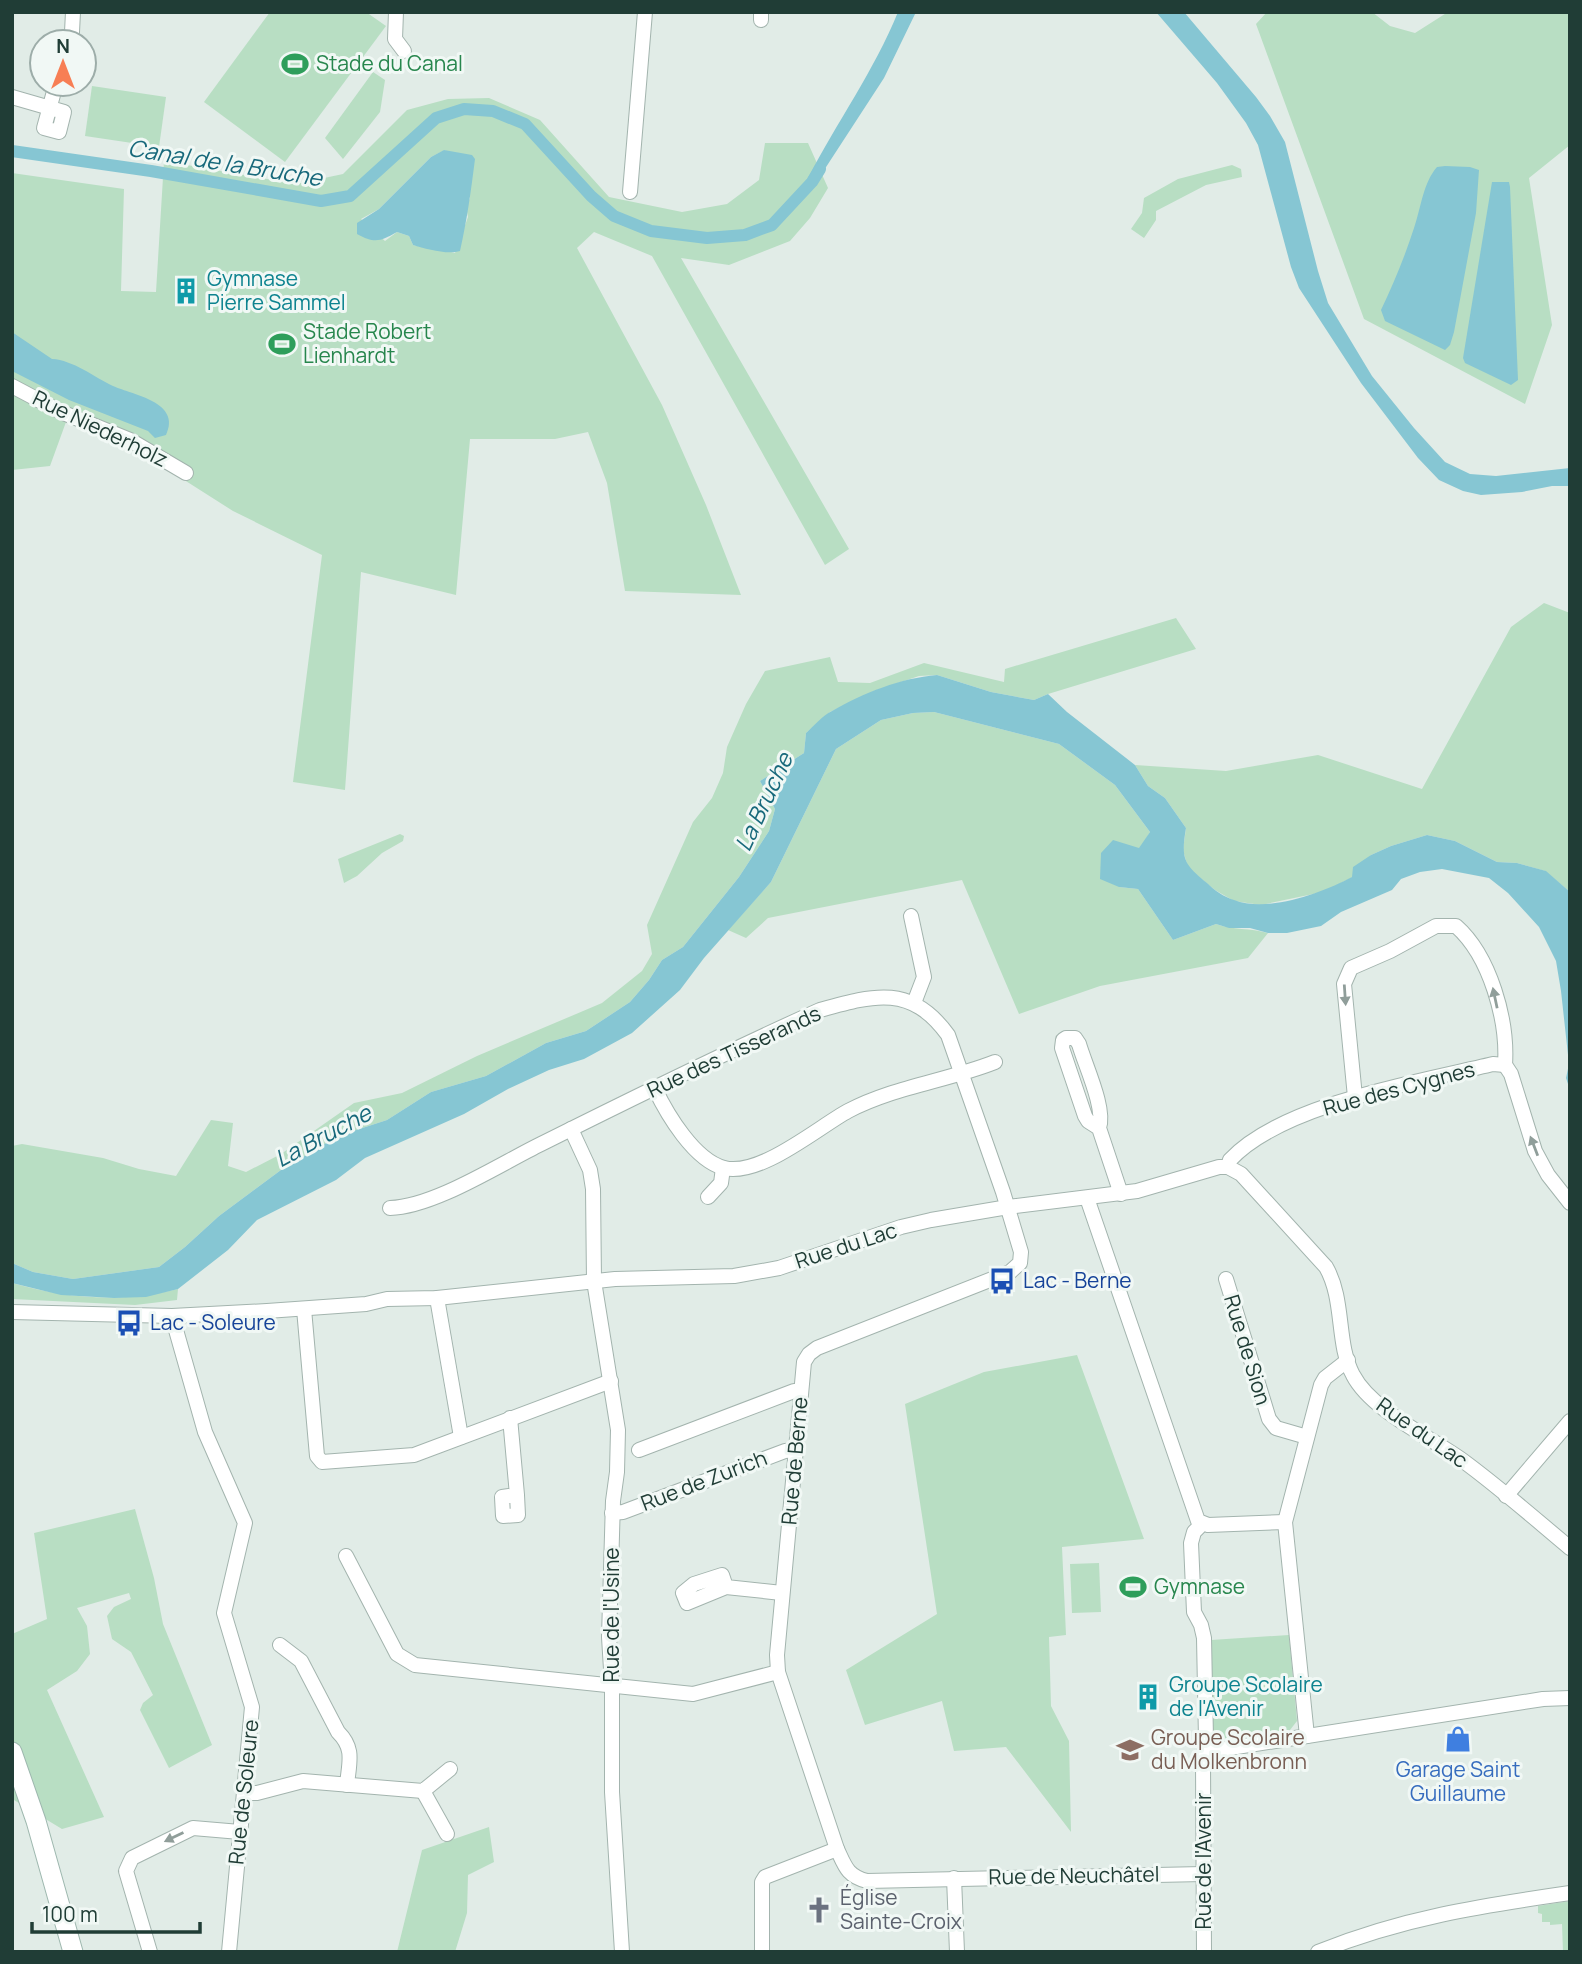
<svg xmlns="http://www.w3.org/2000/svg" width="1582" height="1964" viewBox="0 0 1582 1964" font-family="Manrope,sans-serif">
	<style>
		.green { fill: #b8dec3; fill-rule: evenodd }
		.water { fill: #86c6d3 }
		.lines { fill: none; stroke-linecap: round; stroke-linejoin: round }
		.canal { stroke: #86c6d3; stroke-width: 12 }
		.minor-casing { stroke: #a3b4ae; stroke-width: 16 }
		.secondary-casing { stroke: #9eb8af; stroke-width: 21 }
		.minor { stroke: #fff; stroke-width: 14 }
		.secondary { stroke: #fff; stroke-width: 19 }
		.oneway { fill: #909e9a }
		.labels { text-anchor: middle; stroke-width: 6; stroke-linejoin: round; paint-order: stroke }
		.leisure-label { font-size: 21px; fill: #27864d; stroke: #f1f8f5; text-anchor: start }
		.culture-label { font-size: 21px; fill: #0d838f; stroke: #f1f8f5; text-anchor: start }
		.street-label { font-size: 21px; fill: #203d36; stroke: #f1f8f5 }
		.transit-label { font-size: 21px; fill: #164399; stroke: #f1f8f5; text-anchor: start }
		.education-label { font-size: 21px; fill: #785e54; stroke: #f1f8f5; text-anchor: start }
		.shop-label { font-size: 21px; fill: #366cbe; stroke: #f1f8f5 }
		.worship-label { font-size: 21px; fill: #5b616d; stroke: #f1f8f5; text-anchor: start }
		.water-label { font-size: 23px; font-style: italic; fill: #18697b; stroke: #f1f8f5 }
	</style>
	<rect width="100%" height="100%" fill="#e1ece7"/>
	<!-- green -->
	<g class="green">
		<path d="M270 12H366L386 26 285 162 204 102Z"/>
		<path d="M1267 12H1372L1390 26 1415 33 1448 12H1570V145L1529 178 1552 325 1525 404 1364 319 1256 24Z"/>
		<path d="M373 72 385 80 380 112 343 159 325 138Z"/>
		<path d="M92 86 166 97 159 147 85 136Z"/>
		<path d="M489 98 540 120 609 197 682 212 727 204 759 180 765 143H808L828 188 810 218 790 241 729 265 681 258 849 549 825 565 652 256 594 232 577 248 662 405 706 505 741 595 625 591 607 483 588 432 555 439H470L456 595 361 572 345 790 293 782 322 555 233 511 145 455 66 422 50 466 12 470V173L124 189 121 291 156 292 164 161 296 184 343 174 407 110 448 99ZM445 150 470 198 466 207 468 217 455 253C442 249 428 249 413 245L409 236 397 232 385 241 361 219 379 209 431 157Z"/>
		<path d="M1232 165 1241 169 1242 177 1206 185 1156 211V220L1144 238 1131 229 1142 213 1144 198 1178 179Z"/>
		<path d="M1544 603 1570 613V892L1545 871 1517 863 1497 862 1455 841 1427 835 1391 846 1371 855 1353 877 1323 892 1261 905 1234 901 1215 890 1188 868 1183 850 1186 828 1165 798 1148 786 1135 765 1226 771 1318 755 1422 789 1511 627Z"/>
		<path d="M1176 618 1196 649 1048 694 1034 700 991 692 937 675 919 676 874 691 830 712 806 733 804 753 760 781 775 809 769 831 739 877 683 947 662 960 649 980 630 1002 586 1031 546 1043 486 1076 431 1092 387 1120 338 1136 281 1170 219 1216 185 1247 159 1267 73 1279 33 1272 12 1263V1146L22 1144 103 1158 139 1169 176 1176 211 1120 233 1123 228 1166 246 1172 281 1154 354 1103 402 1093 477 1056 602 1003 642 971 652 954 647 925 693 822 712 798 723 773 727 747 746 704 765 671 830 657 838 682 870 683 924 663 1004 682 1005 669Z"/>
		<path d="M934 712 1059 744 1115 785 1150 832 1119 887 1138 889 1173 940 1216 924C1233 930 1250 928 1268 933L1248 958 1100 986 1019 1014 962 880 768 918 746 938 728 930 771 882 836 749 881 720 913 713Z"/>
		<path d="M400 834 404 836 403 841 382 853 357 876 344 883 338 859Z"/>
		<path d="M12 1283C69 1299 121 1303 178 1289L177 1300 135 1305 12 1299Z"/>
		<path d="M1077 1355 1144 1539 1062 1547 1066 1635 1049 1637 1051 1706 1069 1741 1071 1832 1006 1747 954 1751 942 1701 865 1725 846 1670 937 1614 905 1404 984 1372Z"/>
		<path d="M135 1509 154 1578 163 1624 212 1745 169 1768 140 1710 143 1703 153 1695 131 1652 112 1639 107 1616 114 1607 131 1599 129 1593 77 1608 87 1626 90 1654 77 1671 47 1690 104 1817 62 1829 14 1800 12 1795V1634L47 1619 34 1533Z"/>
		<path d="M1099 1563 1101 1612 1072 1613 1070 1564Z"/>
		<path d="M1289 1635 1297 1721 1290 1730 1225 1740 1211 1731V1640Z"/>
		<path d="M489 1827 494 1862 468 1875 467 1913 455 1952H397L422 1850Z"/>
		<path d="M1570 1901V1952H1563L1562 1924 1550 1925V1922H1542V1914L1538 1913V1906Z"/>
	</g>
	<!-- water -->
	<g class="water">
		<path d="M898 12H916L884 78 815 184 808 178C837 122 874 71 898 12Z"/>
		<path d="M1156 12H1184L1256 97 1270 116 1285 142 1318 271 1328 303 1372 376 1414 428 1445 462 1470 474 1496 476 1570 468V486H1552L1522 492 1481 495 1463 491 1439 480 1418 458 1361 383 1299 288 1291 267 1258 145 1246 123 1217 83Z"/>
		<path d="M444 150 472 155 475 159C471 191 467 220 460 251 448 255 426 249 413 245L409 236 397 232C381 241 375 244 357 234V223L379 209 431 157Z"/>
		<path d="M1445 166 1470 167 1479 170 1476 213 1454 332 1450 345 1445 350 1385 321 1381 310C1394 283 1405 256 1414 228 1421 208 1423 183 1437 167Z"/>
		<path d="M1492 182H1509L1510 187 1518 380 1511 385 1465 363 1463 358Z"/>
		<path d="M12 332 52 359C73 360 94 377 113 386 133 395 182 402 166 435L155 438 148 431 69 400 12 371Z"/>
		<path d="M937 675 991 692 1034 700 1048 694 1067 712 1135 765 1148 786 1165 798 1186 828C1181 858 1183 864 1207 883 1214 890 1224 897 1234 900 1268 913 1322 893 1352 877L1353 867 1371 855 1391 846 1427 835 1455 841 1497 862 1517 863 1546 871 1570 892V1090L1566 1078 1569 1064 1561 991 1556 961 1539 927 1508 893 1489 878 1442 869 1420 872 1401 879 1392 890 1341 912 1321 926 1287 933H1268L1250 928H1229L1216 924 1173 940 1138 889 1119 887 1100 879 1101 853 1113 840 1139 848 1150 832 1115 785 1059 744 934 712 913 713 881 720 836 749 771 882 704 958 680 990 632 1033 584 1059 549 1070 508 1089 464 1114 365 1158 336 1180 257 1220 228 1250 178 1289 146 1297 114 1298 61 1295 12 1283V1263L33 1272 73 1279 159 1267 185 1247 219 1216 281 1170 338 1136 387 1120 431 1092 486 1076 546 1043 586 1031 630 1002 649 980 662 960 683 947 739 877 769 831 775 809 760 781 804 753 806 733C814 726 822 716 832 711 863 693 901 678 937 675Z"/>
	</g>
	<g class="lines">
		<!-- canal -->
		<path class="canal" d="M12 151 151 171 321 201 350 196 436 118 464 109 493 111 525 124 591 196 614 216 651 231 707 238 745 235 772 225 812 182 820 169"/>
		<!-- minor casing -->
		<g class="minor-casing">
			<g id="minor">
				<path d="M396 12 395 39 404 51"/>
				<path d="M761 20V12"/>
				<path d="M69 42 72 32 73 12"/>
				<path d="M12 97 64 112 59 132 44 128 56 84"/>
				<path d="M630 192 645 12"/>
				<path d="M12 386 61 412 130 440 186 473"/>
				<path d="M911 916 924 977 914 1003"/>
				<path d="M1505 1065 1511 1074 1535 1151 1548 1175 1570 1203"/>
				<path d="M655 1089C667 1114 694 1160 724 1168 760 1177 817 1128 848 1111 893 1087 947 1081 995 1062"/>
				<path d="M1355 1097 1344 984 1351 968 1390 951 1436 926H1456C1490 956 1508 1020 1505 1065"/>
				<path d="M1099 1128C1106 1109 1085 1065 1079 1044L1075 1038H1066L1063 1040 1062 1048 1085 1116 1088 1121 1099 1128 1121 1194"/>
				<path d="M571 1129 590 1170 593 1189 594 1281 618 1430 617 1472 613 1501 609 1637 612 1685V1792L622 1952"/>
				<path d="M1228 1167 1230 1160C1282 1104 1419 1082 1493 1064L1505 1065"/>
				<path d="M708 1197 721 1183 723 1168"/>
				<path d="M1087 1198 1198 1521 1208 1525 1285 1522"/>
				<path d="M390 1208C434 1207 500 1164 541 1144 633 1098 726 1052 820 1010 874 995 911 984 948 1035L1003 1192 1021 1252 1020 1263 1010 1272 817 1348 809 1354 804 1362 777 1655 778 1672 837 1849C845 1866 847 1876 867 1881L1203 1874"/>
				<path d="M1226 1279 1269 1419 1276 1428 1307 1437"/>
				<path d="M437 1298 461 1437"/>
				<path d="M304 1309 317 1456 322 1462 414 1455 611 1381"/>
				<path d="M12 1312 172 1316 267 1311 366 1304 387 1299 437 1298 615 1279 734 1276 779 1268 901 1227 931 1220 1008 1207 1137 1191 1219 1167H1228L1241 1174 1326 1267C1345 1300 1336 1344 1353 1375 1371 1410 1430 1437 1462 1460 1499 1487 1534 1518 1570 1548"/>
				<path d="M172 1316 205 1432 245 1523 224 1613 252 1707 229 1952"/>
				<path d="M510 1418 517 1495 502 1497 503 1516 518 1515 517 1495"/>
				<path d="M639 1450 794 1391H801"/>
				<path d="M1506 1496 1570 1421"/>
				<path d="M612 1513 623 1512 785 1451 795 1450"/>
				<path d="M1202 1524 1194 1532 1191 1543 1194 1612 1201 1625 1204 1638 1206 1739 1203 1761 1204 1952"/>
				<path d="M346 1556 397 1654 415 1665 693 1694 778 1672"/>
				<path d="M726 1587 687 1603 683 1593 694 1584 722 1575 726 1587 782 1593"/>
				<path d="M280 1645 301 1661 338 1732C355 1749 349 1762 347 1785"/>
				<path d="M1307 1736 1285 1522 1321 1385 1325 1378 1348 1360"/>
				<path d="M1205 1752 1543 1699 1570 1698"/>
				<path d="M423 1791 447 1834"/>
				<path d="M246 1793H257L303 1781 423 1791 450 1769"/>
				<path d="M954 1878 957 1952"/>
				<path d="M150 1952 126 1871 132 1858 193 1828 240 1832"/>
				<path d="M762 1952V1882L765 1877 837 1849"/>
				<path d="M1318 1952C1402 1918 1480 1906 1570 1893"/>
			</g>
		</g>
		<!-- secondary casing -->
		<g class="secondary-casing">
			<path id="secondary" d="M12 1752 36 1821 73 1952"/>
		</g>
		<!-- minor -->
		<use href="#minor" class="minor"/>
		<!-- secondary -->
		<use href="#secondary" class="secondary"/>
	</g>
	<!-- one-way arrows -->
	<defs><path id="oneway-solid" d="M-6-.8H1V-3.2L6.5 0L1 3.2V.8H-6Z" transform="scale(1.75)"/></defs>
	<g class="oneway">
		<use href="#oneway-solid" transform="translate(1345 995) rotate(86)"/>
		<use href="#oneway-solid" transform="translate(1495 998) rotate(-102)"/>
		<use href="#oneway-solid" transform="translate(1534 1146) rotate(-111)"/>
		<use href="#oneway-solid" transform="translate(174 1837) rotate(154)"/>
	</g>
	<!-- icons -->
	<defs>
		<g id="stadium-bare" transform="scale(2.1)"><path d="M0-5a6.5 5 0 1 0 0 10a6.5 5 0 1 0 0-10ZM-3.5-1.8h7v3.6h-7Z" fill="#2e9e5b" stroke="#f1f8f5" stroke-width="2.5" paint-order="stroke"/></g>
		<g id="building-bare" transform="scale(2.1)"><path d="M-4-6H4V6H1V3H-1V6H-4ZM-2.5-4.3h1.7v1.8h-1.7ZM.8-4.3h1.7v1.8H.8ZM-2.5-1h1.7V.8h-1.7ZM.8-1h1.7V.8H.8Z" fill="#0f9aa8" stroke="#f1f8f5" stroke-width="2.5" paint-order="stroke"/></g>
		<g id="bus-bare" transform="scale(2.1)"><path d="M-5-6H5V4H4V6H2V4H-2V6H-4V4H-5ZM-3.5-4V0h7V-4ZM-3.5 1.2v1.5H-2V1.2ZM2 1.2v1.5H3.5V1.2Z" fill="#1a4fb4" stroke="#f1f8f5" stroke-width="2.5" paint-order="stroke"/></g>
		<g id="shop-bare" transform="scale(2.1)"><path d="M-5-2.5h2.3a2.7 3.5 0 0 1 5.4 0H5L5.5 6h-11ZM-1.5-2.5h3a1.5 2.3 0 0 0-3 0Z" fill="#3f7fe0" stroke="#f1f8f5" stroke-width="2.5" paint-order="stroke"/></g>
		<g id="school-bare" transform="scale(2.1)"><path d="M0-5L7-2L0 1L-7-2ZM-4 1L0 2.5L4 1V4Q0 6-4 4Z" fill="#8d6e63" stroke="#f1f8f5" stroke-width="2.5" paint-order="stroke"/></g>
		<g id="church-bare" transform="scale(2.1)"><path d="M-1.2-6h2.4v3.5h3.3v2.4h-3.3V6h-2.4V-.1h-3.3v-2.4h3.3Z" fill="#6b7280" stroke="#f1f8f5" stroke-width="2.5" paint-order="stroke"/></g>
	</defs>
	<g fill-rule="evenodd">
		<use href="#stadium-bare" x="295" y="64"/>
		<use href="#building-bare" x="186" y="291"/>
		<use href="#stadium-bare" x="282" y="344"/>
		<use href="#bus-bare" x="1002" y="1281"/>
		<use href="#bus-bare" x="129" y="1323"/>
		<use href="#stadium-bare" x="1133" y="1587"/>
		<use href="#building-bare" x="1148" y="1697"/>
		<use href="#shop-bare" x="1458" y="1739"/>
		<use href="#school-bare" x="1130" y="1750"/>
		<use href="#church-bare" x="819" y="1910"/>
	</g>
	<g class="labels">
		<!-- leisure labels -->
		<g class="leisure-label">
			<text x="316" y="71">Stade du Canal</text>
			<text x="303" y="339">Stade Robert<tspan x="303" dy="24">Lienhardt</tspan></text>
			<text x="1154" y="1594">Gymnase</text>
		</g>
		<!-- culture labels -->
		<g class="culture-label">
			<text x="207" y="286">Gymnase<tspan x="207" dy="24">Pierre Sammel</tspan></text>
			<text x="1169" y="1692">Groupe Scolaire<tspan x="1169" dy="24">de l'Avenir</tspan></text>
		</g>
		<!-- street labels -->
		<g class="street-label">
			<text transform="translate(100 429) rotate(26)" y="7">Rue Niederholz</text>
			<text transform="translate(734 1052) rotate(-25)" y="7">Rue des Tisserands</text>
			<text transform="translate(1399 1089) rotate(-15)" y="7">Rue des Cygnes</text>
			<text transform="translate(846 1246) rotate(-18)" y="7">Rue du Lac</text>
			<text transform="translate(1247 1350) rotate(73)" y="7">Rue de Sion</text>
			<text transform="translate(1422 1433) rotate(35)" y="7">Rue du Lac</text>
			<text transform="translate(795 1461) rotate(-85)" y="7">Rue de Berne</text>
			<text transform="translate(704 1481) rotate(-21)" y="7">Rue de Zurich</text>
			<text transform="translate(612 1615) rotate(-90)" y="7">Rue de l'Usine</text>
			<text transform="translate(244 1792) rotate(-84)" y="7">Rue de Soleure</text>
			<text transform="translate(1204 1861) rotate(-90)" y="7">Rue de l'Avenir</text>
			<text transform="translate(1074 1876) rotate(-1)" y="7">Rue de Neuchâtel</text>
		</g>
		<!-- transit labels -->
		<g class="transit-label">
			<text x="1023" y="1288">Lac - Berne</text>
			<text x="150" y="1330">Lac - Soleure</text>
		</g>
		<!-- education labels -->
		<g class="education-label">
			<text x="1151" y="1745">Groupe Scolaire<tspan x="1151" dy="24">du Molkenbronn</tspan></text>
		</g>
		<!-- shop labels -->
		<g class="shop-label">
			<text x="1458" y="1777">Garage Saint<tspan x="1458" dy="24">Guillaume</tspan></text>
		</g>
		<!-- worship labels -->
		<g class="worship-label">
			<text x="840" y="1905">Église<tspan x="840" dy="24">Sainte-Croix</tspan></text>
		</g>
		<!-- water labels -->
		<g class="water-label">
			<text transform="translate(225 163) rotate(9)" y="8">Canal de la Bruche</text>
			<text transform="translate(764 802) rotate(-65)" y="8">La Bruche</text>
			<text transform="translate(323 1136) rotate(-28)" y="8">La Bruche</text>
		</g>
	</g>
	<!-- border -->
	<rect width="1582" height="1964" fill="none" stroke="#203d36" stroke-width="28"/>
	<!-- north arrow -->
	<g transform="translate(63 63)"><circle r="33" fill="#f1f8f5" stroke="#9dada9" stroke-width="2"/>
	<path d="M0-5L12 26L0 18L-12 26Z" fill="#f77e54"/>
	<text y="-10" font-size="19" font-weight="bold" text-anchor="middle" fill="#203d36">N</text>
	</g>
	<!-- scale -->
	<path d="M32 1922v10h168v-10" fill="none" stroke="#203d36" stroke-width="3.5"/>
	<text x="42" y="1922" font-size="21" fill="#203d36" stroke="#f1f8f5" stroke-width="5" paint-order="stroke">100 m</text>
</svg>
